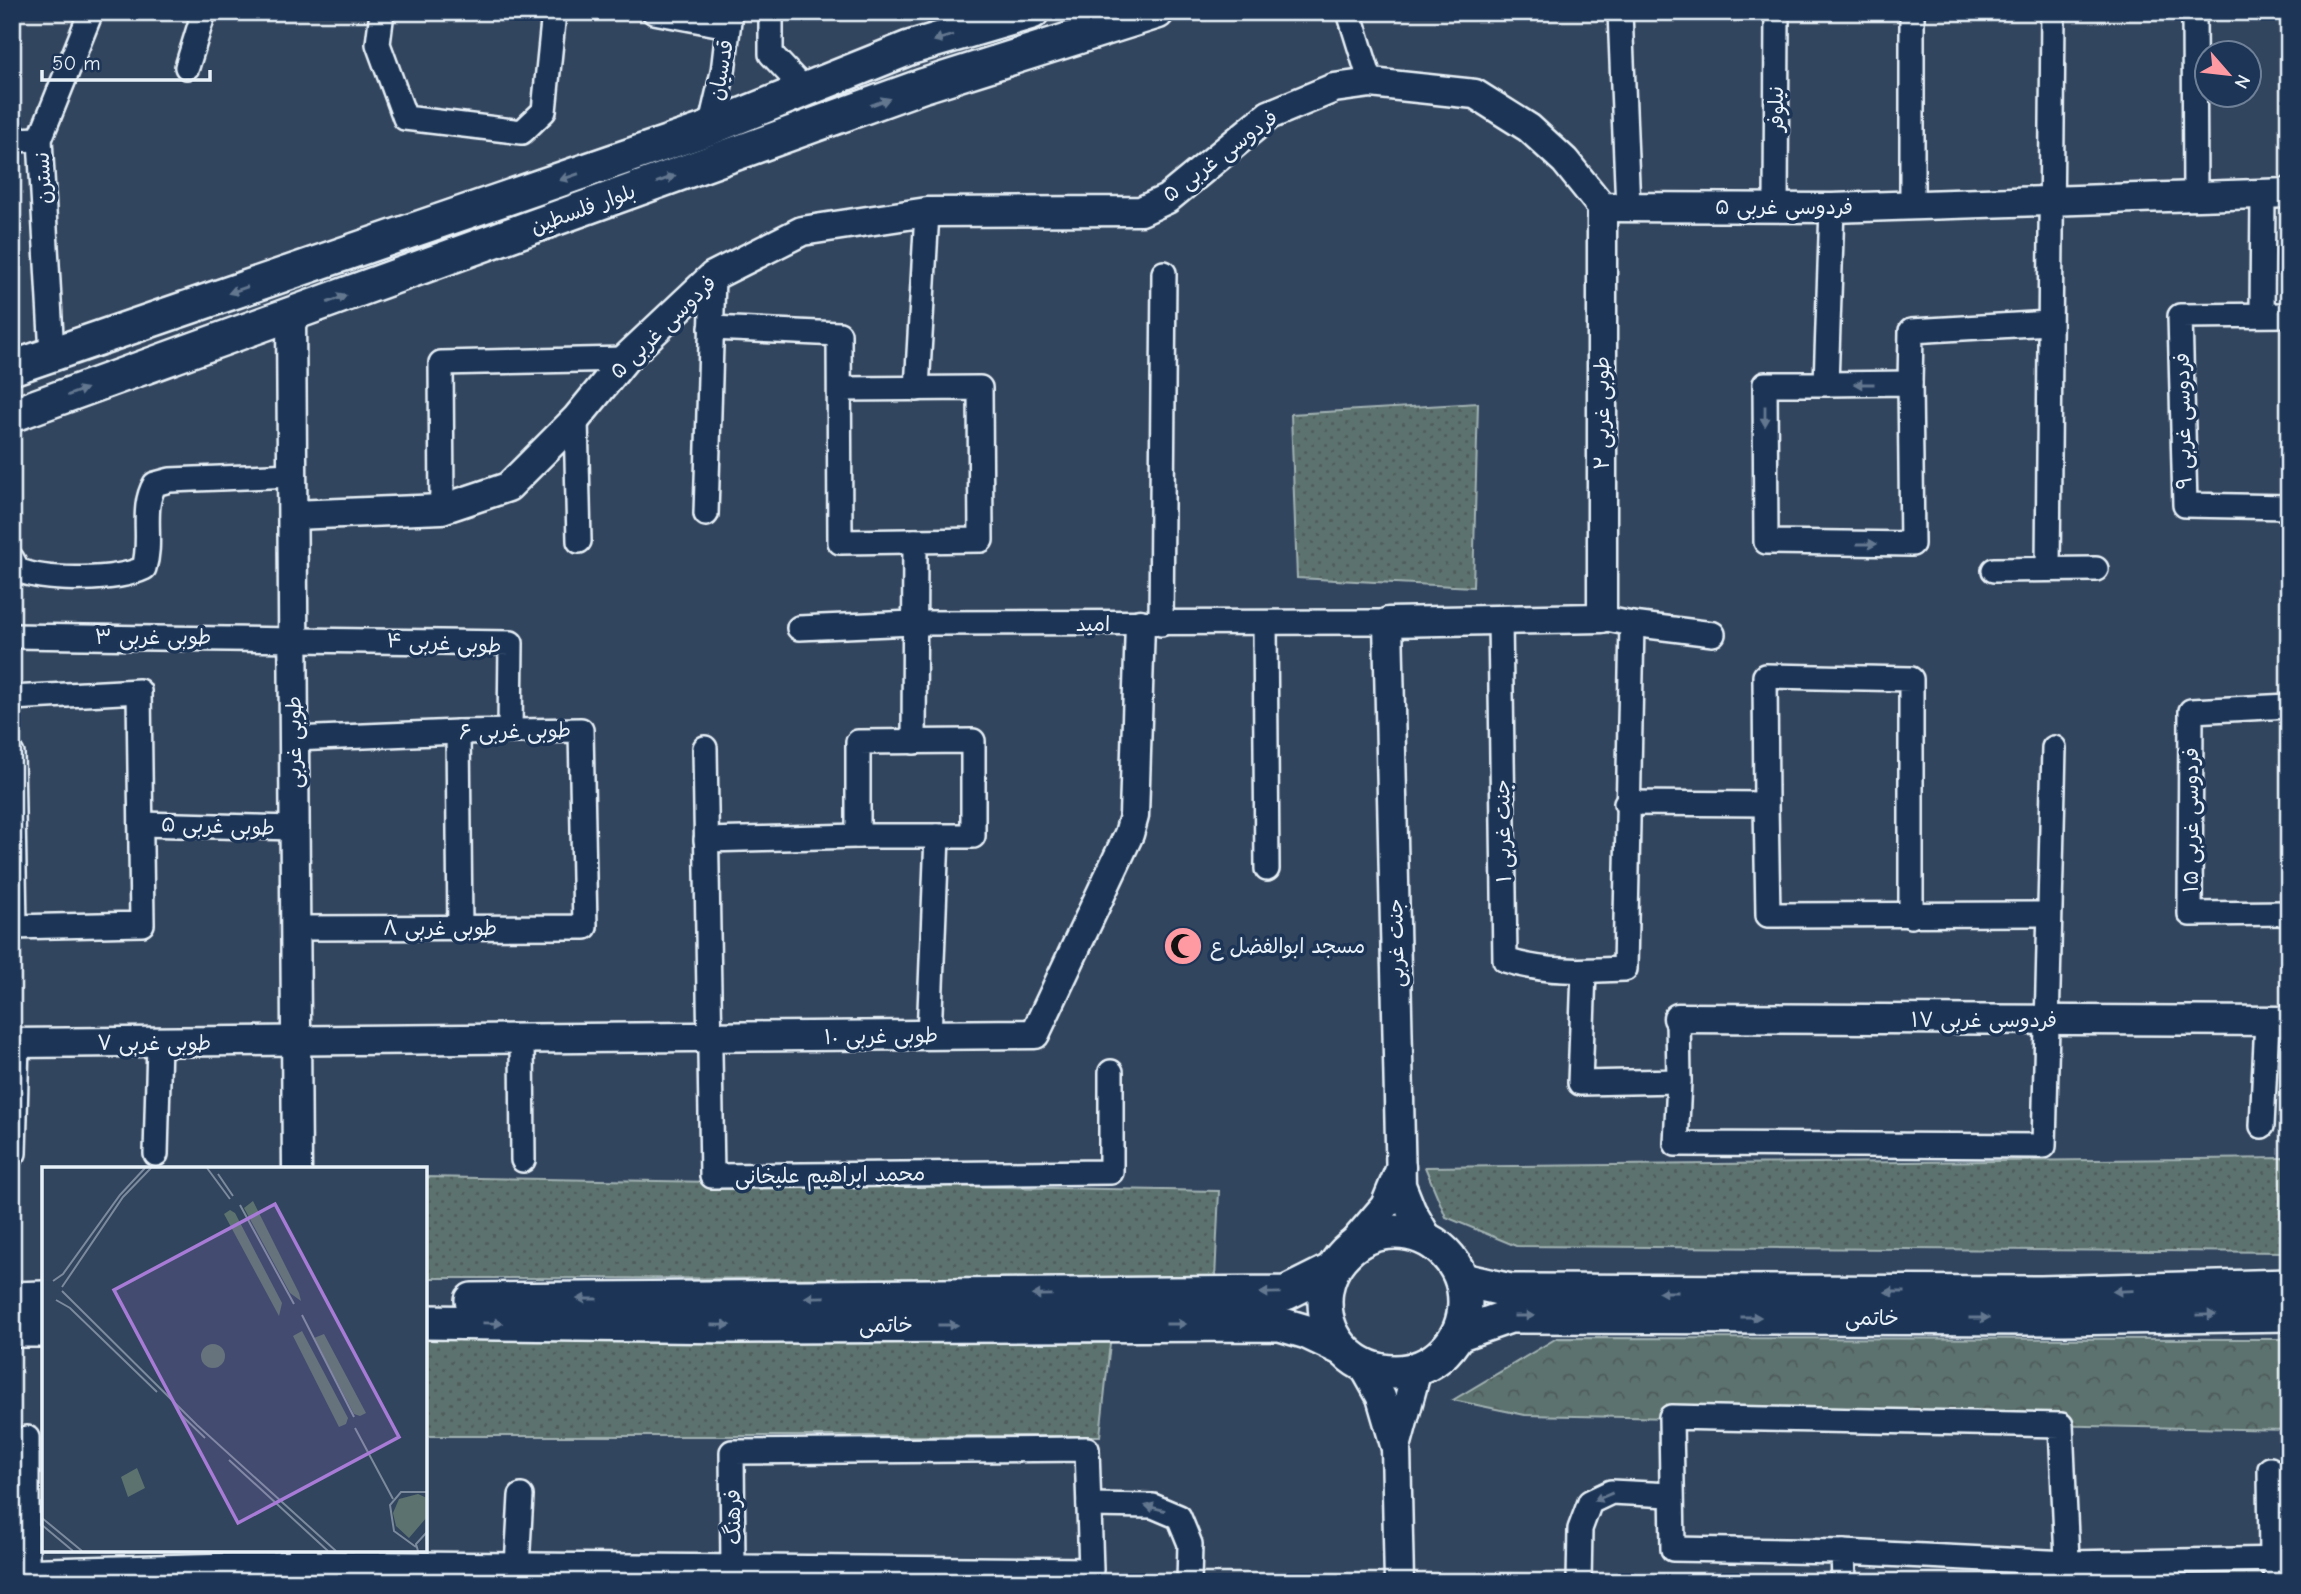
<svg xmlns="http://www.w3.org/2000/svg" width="2301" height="1594" viewBox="0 0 2301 1594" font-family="'Comic Neue','Playpen Sans Arabic',sans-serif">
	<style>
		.grass { fill: url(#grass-dots); stroke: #a2b2b3; stroke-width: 2 }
		.forest { fill: url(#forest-crowns); stroke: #a2b2b3; stroke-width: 2 }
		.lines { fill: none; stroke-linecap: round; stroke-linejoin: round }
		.service-casing { stroke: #e8f1f8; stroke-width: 18 }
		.minor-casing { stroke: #e8f1f8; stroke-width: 28 }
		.tertiary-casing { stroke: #e8f1f8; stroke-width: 33 }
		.secondary-casing { stroke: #e8f1f8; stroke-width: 38 }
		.service { stroke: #1d3557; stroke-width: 12 }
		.minor { stroke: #1d3557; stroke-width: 23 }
		.tertiary { stroke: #1d3557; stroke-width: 28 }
		.secondary { stroke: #1d3557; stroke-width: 33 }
		.oneway { fill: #64778f }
		.labels { text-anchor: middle; stroke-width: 7; stroke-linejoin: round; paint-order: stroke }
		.street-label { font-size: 21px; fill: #e8f1f8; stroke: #1d3557 }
		.poi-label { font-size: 21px; fill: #e8f1f8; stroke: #1d3557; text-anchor: start }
		.inset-road { fill: none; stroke: #7b8a9c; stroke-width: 2 }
		.view { fill: #a77bd6; fill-opacity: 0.15; stroke: #a77bd6; stroke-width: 3.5 }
		.inset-edge { fill: none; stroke: #e8f1f8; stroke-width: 3.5 }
	</style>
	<defs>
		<pattern id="grass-dots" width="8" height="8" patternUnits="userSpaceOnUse" patternTransform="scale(1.75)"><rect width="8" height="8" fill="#5b726e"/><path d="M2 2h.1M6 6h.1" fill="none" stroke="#4f5b5a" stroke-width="1.8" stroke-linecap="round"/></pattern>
		<pattern id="forest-crowns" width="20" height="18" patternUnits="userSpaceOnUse" patternTransform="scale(1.75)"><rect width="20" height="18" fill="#5b726e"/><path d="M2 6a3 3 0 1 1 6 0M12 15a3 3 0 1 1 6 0" fill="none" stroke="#4f5b5a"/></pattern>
	</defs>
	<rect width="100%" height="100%" fill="#32455e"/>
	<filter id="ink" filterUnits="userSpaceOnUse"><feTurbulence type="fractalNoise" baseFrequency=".0143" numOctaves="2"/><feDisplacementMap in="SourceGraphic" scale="14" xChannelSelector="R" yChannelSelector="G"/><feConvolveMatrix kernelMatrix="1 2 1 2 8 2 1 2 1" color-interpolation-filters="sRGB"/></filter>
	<g filter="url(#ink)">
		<!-- grass -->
		<g class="grass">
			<path d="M1478 403 1473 587 1297 578 1291 414Z"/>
			<path d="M2289 1158V1252L1516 1246 1446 1217 1425 1167Z"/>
			<path d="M425 1177 1219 1191 1215 1279 425 1278Z"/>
			<path d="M425 1336 1110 1343 1100 1436H425Z"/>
		</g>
		<!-- forest -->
		<path class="forest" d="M1557 1338 2289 1339V1430L1525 1415 1453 1400Z"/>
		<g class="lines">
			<!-- service casing -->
			<g class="service-casing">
				<path id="service" d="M2271 1559V1582"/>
			</g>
			<!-- minor casing -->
			<g class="minor-casing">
				<g id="minor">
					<path d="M382 12 378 44 405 118 522 132 544 111 554 12"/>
					<path d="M654 12 728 26"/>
					<path d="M771 12V54L805 90"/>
					<path d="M1349 12 1371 83"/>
					<path d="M1620 12 1628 208"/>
					<path d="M2194 12 2195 195"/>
					<path d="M187 67 204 12"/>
					<path d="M710 128 723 72 730 12"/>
					<path d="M12 140 40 139"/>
					<path d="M1912 204V12"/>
					<path d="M1776 207 1777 12"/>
					<path d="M2262 314 2263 195"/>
					<path d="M2289 315 2180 316 2185 505 2289 507"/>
					<path d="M711 328 839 334 840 542 981 540 980 388 840 389"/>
					<path d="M52 354 40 139 91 12"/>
					<path d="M1910 383 1911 331 2049 323"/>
					<path d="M1826 384H1765L1766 542 1912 544 1910 383 1826 384 1832 208"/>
					<path d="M917 389 927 212"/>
					<path d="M576 419 579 541"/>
					<path d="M442 509 441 363 625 359"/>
					<path d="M706 514 713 276"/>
					<path d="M12 559 18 570C46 582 117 581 144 568 153 540 140 509 155 484L170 480 293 475"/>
					<path d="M2048 569 2053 12"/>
					<path d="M1994 570 2096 569"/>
					<path d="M1500 621 1505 960C1545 973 1584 971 1625 969L1632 624 1602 618"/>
					<path d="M1265 623 1267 869"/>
					<path d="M1161 624 1164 273"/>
					<path d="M1632 624 1713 634"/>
					<path d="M799 628 913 623 1388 622"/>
					<path d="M12 636 511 643 510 731"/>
					<path d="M12 698 139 691 142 924 12 927"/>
					<path d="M2289 706 2191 711 2190 914 2289 913"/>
					<path d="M458 732 460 928"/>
					<path d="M294 739 458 732 581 730 585 927 295 928"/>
					<path d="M973 741V836H858V742Z"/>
					<path d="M914 742 915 541"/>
					<path d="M705 748 712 1176 1111 1172V1072"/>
					<path d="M12 754 15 927"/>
					<path d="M1626 803 1766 804 1765 676 1911 679V916"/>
					<path d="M1766 804 1768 915 2048 914"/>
					<path d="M141 824 295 828"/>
					<path d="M706 840 858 836"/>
					<path d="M1584 971 1580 1083 1679 1081 1678 1018"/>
					<path d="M929 1036 937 836"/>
					<path d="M522 1040 523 1160"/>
					<path d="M1679 1081 1676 1144 2044 1146 2054 748"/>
					<path d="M2262 1126 2267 1021"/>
					<path d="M14 1153 17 1043"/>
					<path d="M156 1154 159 1043"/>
					<path d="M27 1438V1571"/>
					<path d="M2270 1469 2271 1559"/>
					<path d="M1089 1505 1153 1506 1179 1517 1190 1544 1189 1582"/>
					<path d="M1843 1552 2068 1563 2289 1559"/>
					<path d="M517 1566 521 1496"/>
					<path d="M12 1571 303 1563 1091 1570 1087 1449 732 1452 733 1568V1582"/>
					<path d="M1579 1582 1580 1529 1590 1502 1611 1492 1670 1495"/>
					<path d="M1844 1582 1843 1552 1673 1549 1671 1417 2061 1425 2068 1582"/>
				</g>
			</g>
			<!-- tertiary casing -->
			<g class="tertiary-casing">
				<g id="tertiary">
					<path d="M291 315 297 1169"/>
					<path d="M293 515 442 509 508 487 576 419 625 359 713 276 802 231 927 212 1141 211 1167 199 1269 115 1334 88 1371 83 1475 94 1529 128 1565 161 1602 207 1832 208 2289 193"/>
					<path d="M1678 1018 2289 1021"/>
					<path d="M12 1043 1035 1034 1129 834 1134 816 1140 624"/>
					<path d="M1428 1239 1411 1210 1401 1185 1388 622 1602 618V207"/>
					<path d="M1349 1248 1385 1206 1401 1167"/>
					<path d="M1363 1365 1381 1397 1395 1445"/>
					<path d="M303 1550V1582"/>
					<path d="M1399 1582 1396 1447 1417 1369"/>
				</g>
			</g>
			<!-- secondary casing -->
			<g class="secondary-casing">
				<g id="secondary">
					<path d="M12 368 710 128 909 48 1032 12"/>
					<path d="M12 415 922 86 1157 12"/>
					<circle cx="1395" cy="1302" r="70"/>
					<path d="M1463 1280 1511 1291 2041 1293 2289 1286"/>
					<path d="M12 1299 44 1298"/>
					<path d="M472 1300 1286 1293 1332 1270"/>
					<path d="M425 1322 734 1326 1280 1324 1307 1332 1341 1348"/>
					<path d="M12 1330H44"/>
					<path d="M1458 1334 1510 1316 2064 1318 2289 1314"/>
				</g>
			</g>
			<!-- service -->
			<use href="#service" class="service"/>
			<!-- minor -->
			<use href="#minor" class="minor"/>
			<!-- tertiary -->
			<use href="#tertiary" class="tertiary"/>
			<!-- secondary -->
			<use href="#secondary" class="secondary"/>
		</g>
		<!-- one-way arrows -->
		<defs><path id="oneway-solid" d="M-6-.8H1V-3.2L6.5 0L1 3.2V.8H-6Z" transform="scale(1.75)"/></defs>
		<g class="oneway">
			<use href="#oneway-solid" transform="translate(943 38) rotate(164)"/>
			<use href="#oneway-solid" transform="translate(880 102) rotate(-20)"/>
			<use href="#oneway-solid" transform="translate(569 177) rotate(161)"/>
			<use href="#oneway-solid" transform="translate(666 179) rotate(-20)"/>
			<use href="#oneway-solid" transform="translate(238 290) rotate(161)"/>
			<use href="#oneway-solid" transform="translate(337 299) rotate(-20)"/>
			<use href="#oneway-solid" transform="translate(1864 384) rotate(180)"/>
			<use href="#oneway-solid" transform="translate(77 392) rotate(-20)"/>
			<use href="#oneway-solid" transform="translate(1765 416) rotate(90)"/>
			<use href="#oneway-solid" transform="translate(1867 544)"/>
			<use href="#oneway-solid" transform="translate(2123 1291) rotate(178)"/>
			<use href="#oneway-solid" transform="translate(1668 1292) rotate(-180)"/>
			<use href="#oneway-solid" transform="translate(1895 1292) rotate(-180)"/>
			<use href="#oneway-solid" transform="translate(1270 1293) rotate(179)"/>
			<use href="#oneway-solid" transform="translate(1042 1295) rotate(179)"/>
			<use href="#oneway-solid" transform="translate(815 1297) rotate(179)"/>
			<use href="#oneway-solid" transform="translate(587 1299) rotate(180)"/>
			<use href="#oneway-solid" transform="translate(2206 1315) rotate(-1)"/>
			<use href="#oneway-solid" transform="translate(1524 1316)"/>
			<use href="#oneway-solid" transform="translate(1751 1317)"/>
			<use href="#oneway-solid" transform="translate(1979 1318)"/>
			<use href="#oneway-solid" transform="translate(493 1323) rotate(1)"/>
			<use href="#oneway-solid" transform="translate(1176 1324)"/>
			<use href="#oneway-solid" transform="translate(721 1325) rotate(1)"/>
			<use href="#oneway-solid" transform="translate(948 1325)"/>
			<use href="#oneway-solid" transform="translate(1603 1497) rotate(157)"/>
			<use href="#oneway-solid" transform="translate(1155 1508) rotate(-166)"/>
		</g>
	</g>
	<!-- icons -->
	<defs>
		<g id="mosque-disc" transform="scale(2.0125)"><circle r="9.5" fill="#ff9aa2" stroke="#1d3557"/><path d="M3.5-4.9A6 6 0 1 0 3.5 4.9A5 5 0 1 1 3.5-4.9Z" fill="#111"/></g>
	</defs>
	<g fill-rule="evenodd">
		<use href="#mosque-disc" x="1183" y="946"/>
	</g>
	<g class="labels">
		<!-- street labels -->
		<g class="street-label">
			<text transform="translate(721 70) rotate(-80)" y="7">قدسیان</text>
			<text transform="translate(1776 109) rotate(-90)" y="7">نیلوفر</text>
			<text transform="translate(1220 156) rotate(-37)" y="7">فردوسی غربی ۵</text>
			<text transform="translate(43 178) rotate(-93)" y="7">نسترن</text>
			<text x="1784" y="214">فردوسی غربی ۵</text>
			<text transform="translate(583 209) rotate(-20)" y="7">بلوار فلسطین</text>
			<text transform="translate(663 327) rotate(-44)" y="7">فردوسی غربی ۵</text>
			<text transform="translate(1602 413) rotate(-90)" y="7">طوبی غربی ۲</text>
			<text transform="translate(2183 421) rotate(-91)" y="7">فردوسی غربی ۹</text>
			<text x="1093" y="631">امید</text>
			<text x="153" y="644">طوبی غربی ۳</text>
			<text transform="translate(444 643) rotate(3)" y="7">طوبی غربی ۴</text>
			<text transform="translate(515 731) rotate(-1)" y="7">طوبی غربی ۶</text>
			<text transform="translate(294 742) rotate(-90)" y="7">طوبی غربی</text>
			<text transform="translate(2191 820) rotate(-90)" y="7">فردوسی غربی ۱۵</text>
			<text transform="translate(218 826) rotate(2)" y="7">طوبی غربی ۵</text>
			<text transform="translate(1503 831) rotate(-91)" y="7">جنت غربی ۱</text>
			<text x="440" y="935">طوبی غربی ۸</text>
			<text transform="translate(1396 943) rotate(-91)" y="7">جنت غربی</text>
			<text x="1984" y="1027">فردوسی غربی ۱۷</text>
			<text transform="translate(881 1036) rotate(-1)" y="7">طوبی غربی ۱۰</text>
			<text x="154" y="1050">طوبی غربی ۷</text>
			<text transform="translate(830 1175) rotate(-1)" y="7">محمد ابراهیم علیخانی</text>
			<text x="1872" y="1325">خاتمی</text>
			<text x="886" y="1332">خاتمی</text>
			<text transform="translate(733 1517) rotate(-91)" y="7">فرهنگ</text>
		</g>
		<!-- poi labels -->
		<g class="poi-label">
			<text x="1210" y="953">مسجد ابوالفضل ع</text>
		</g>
	</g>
	<!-- overview -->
	<g transform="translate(42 1167)">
		<rect width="385" height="385" fill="#32455e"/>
		<path d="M188 43 193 46 240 136 237 149 182 47ZM260 164 306 251 304 257 297 260 251 169ZM282 167 324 246 318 249 312 247 272 171ZM159 189a12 12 0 1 1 24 0a12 12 0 1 1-24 0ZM95 301 103 321 86 330 79 310ZM376 327 385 331V350L367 371 354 359 351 346 357 332Z" fill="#5b726e"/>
		<path d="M211 34 257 126 259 134 248 126 202 41Z" fill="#5b726e"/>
		<path class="inset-road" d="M165 1 188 32M176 7 191 29M198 38 252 137M11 114 21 107 78 28 103 1M20 120 81 30 109 1M20 124 155 258 294 384M14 133 28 141 115 225M260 148 312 250M136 245 163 271M313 261 351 332M187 293 286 384M0 351 40 384M0 358 31 384M374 380 352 364 348 338 359 325H385M376 384 374 377 385 365"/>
		<path class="view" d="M233 37 357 270 196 356 72 123Z"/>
		<rect width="385" height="385" class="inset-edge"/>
	</g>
	<!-- margin -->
	<rect width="2301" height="1594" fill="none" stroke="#1d3557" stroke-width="42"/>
	<rect x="21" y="21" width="2259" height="1552" fill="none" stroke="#e8f1f8" stroke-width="2.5" filter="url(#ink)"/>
	<!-- north arrow -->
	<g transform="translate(2228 74) rotate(118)"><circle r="33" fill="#1d3557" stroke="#6e8097" stroke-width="2"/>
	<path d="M0-5L12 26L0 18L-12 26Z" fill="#ff9aa2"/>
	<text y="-10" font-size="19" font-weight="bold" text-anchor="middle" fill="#e8f1f8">N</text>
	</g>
	<!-- scale -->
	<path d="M42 70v10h168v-10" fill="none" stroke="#e8f1f8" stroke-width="3.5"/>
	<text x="52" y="70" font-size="21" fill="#e8f1f8" stroke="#1d3557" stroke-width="5" paint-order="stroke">50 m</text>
</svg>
